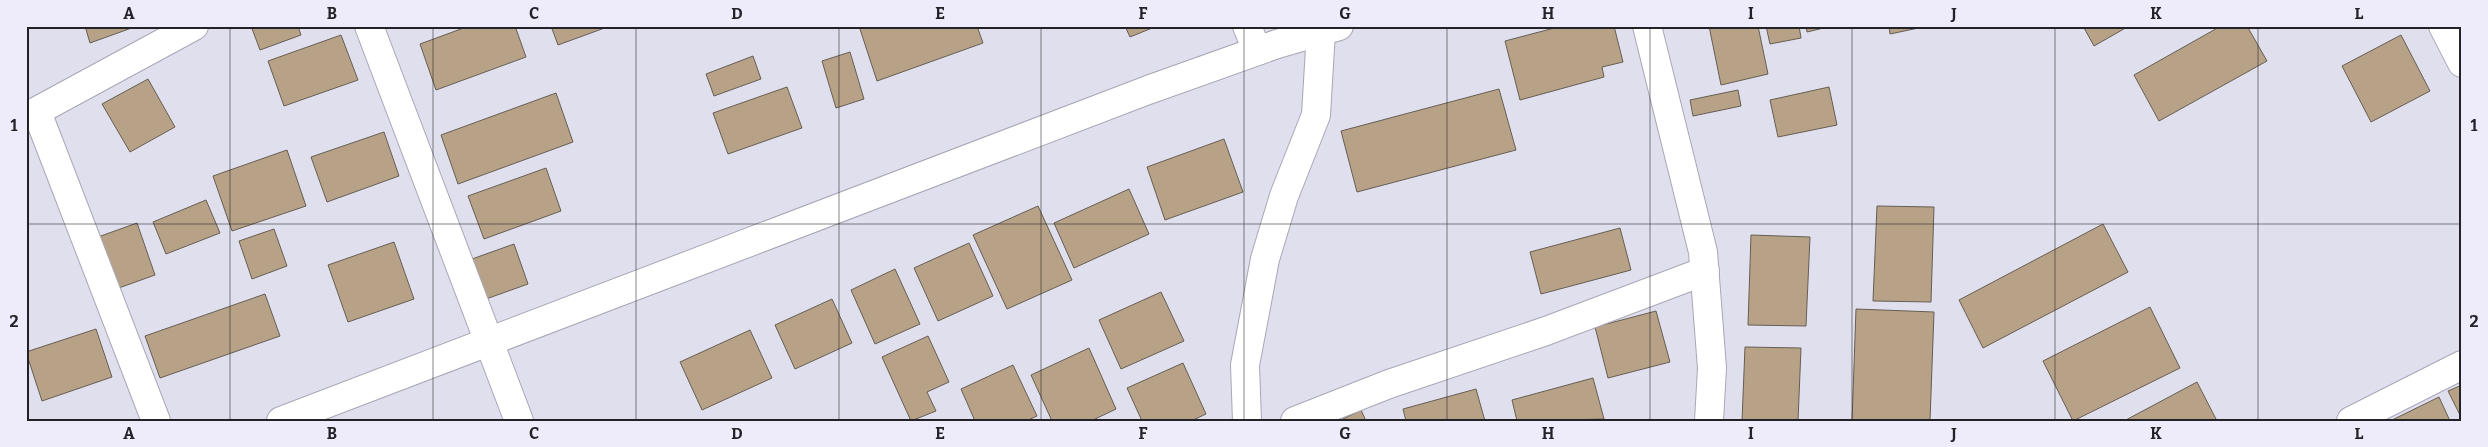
<svg xmlns="http://www.w3.org/2000/svg" width="2488" height="447" viewBox="0 0 2488 447" font-family="Bitter,serif">
	<style>
		.building { fill: #b7a288; stroke: #665e53 }
		.lines { fill: none; stroke-linecap: round; stroke-linejoin: round }
		.street-casing { stroke: #a9a7b5; stroke-width: 30 }
		.secondary-casing { stroke: #a9a7b5; stroke-width: 30 }
		.street { stroke: #fff; stroke-width: 28 }
		.secondary { stroke: #fff; stroke-width: 28 }
		.grid { fill: none; stroke: #222227; stroke-width: 1; stroke-opacity: 0.55 }
		.neatline { fill: none; stroke: #222227; stroke-width: 2 }
		.grid-label { font-size: 16px; text-anchor: middle; font-weight: bold; fill: #222227 }
	</style>
	<rect width="100%" height="100%" fill="#e0dfee"/>
	<!-- building -->
	<g class="building">
		<path d="M85 26H137L90 43Z"/>
		<path d="M251 26H298L301 35 260 50Z"/>
		<path d="M469 26H515L526 57 436 90 420 44Z"/>
		<path d="M551 26H610L558 45Z"/>
		<path d="M859 26H977L983 43 877 81Z"/>
		<path d="M1125 26H1157L1130 37Z"/>
		<path d="M1562 26H1614L1623 62 1602 67 1604 77 1520 100 1505 41Z"/>
		<path d="M1709 26H1758L1768 74 1721 85Z"/>
		<path d="M1766 26H1799L1801 38 1770 44Z"/>
		<path d="M1806 26H1832L1807 32Z"/>
		<path d="M1889 26H1928L1890 34Z"/>
		<path d="M2083 26H2129L2094 46Z"/>
		<path d="M2221 26H2247L2267 61 2159 121 2134 75Z"/>
		<path d="M341 35 358 80 284 106 268 61Z"/>
		<path d="M2401 35 2430 91 2371 122 2342 66Z"/>
		<path d="M850 52 864 99 836 108 822 61Z"/>
		<path d="M753 56 761 79 714 96 706 74Z"/>
		<path d="M148 79 175 127 130 152 102 104Z"/>
		<path d="M787 87 802 128 728 154 713 113Z"/>
		<path d="M1829 87 1837 125 1778 137 1770 100Z"/>
		<path d="M1499 89 1516 150 1357 192 1341 131Z"/>
		<path d="M1738 90 1741 106 1693 116 1690 100Z"/>
		<path d="M556 93 573 142 458 184 441 135Z"/>
		<path d="M384 132 399 176 327 202 311 157Z"/>
		<path d="M1224 139 1243 192 1165 220 1147 167Z"/>
		<path d="M287 150 306 206 232 231 213 176Z"/>
		<path d="M546 168 561 211 484 239 468 196Z"/>
		<path d="M1129 189 1149 234 1074 268 1054 223Z"/>
		<path d="M206 200 220 233 166 254 153 222Z"/>
		<path d="M1038 206 1072 280 1007 309 973 235Z"/>
		<path d="M1877 206 1934 207 1931 302 1873 301Z"/>
		<path d="M137 223 155 275 116 289 98 237Z"/>
		<path d="M2103 224 2128 272 1983 348 1959 300Z"/>
		<path d="M1620 228 1631 270 1541 294 1530 252Z"/>
		<path d="M274 229 287 266 252 279 239 241Z"/>
		<path d="M1751 235 1810 237 1806 326 1748 325Z"/>
		<path d="M394 242 414 299 348 322 328 265Z"/>
		<path d="M969 243 993 296 938 321 914 268Z"/>
		<path d="M514 244 528 284 486 299 472 259Z"/>
		<path d="M895 269 920 324 875 344 851 290Z"/>
		<path d="M1161 292 1184 341 1121 369 1099 320Z"/>
		<path d="M265 294 280 336 160 378 145 336Z"/>
		<path d="M832 299 852 343 795 369 775 325Z"/>
		<path d="M2150 307 2180 368 2073 421 2043 361Z"/>
		<path d="M1856 309 1934 312 1930 421H1852Z"/>
		<path d="M1656 311 1670 362 1608 378 1595 327Z"/>
		<path d="M96 329 112 377 42 401 26 352Z"/>
		<path d="M750 330 772 378 702 410 680 362Z"/>
		<path d="M928 336 949 382 927 392 936 411 911 421 882 357Z"/>
		<path d="M1745 347 1801 348 1798 421H1742Z"/>
		<path d="M1089 348 1116 409 1091 421H1052L1031 375Z"/>
		<path d="M1183 363 1206 414 1191 421H1142L1127 388Z"/>
		<path d="M1013 365 1037 416 1026 421H975L961 389Z"/>
		<path d="M1593 378 1604 419 1517 421 1512 400Z"/>
		<path d="M2197 382 2217 421H2124Z"/>
		<path d="M2462 385V419L2448 391Z"/>
		<path d="M1476 389 1485 421H1406L1403 409Z"/>
		<path d="M2439 397 2450 421H2390Z"/>
		<path d="M1361 410 1366 421H1339Z"/>
	</g>
	<g class="lines">
		<!-- street casing -->
		<g class="street-casing">
			<g id="street">
				<path d="M369 26 519 421"/>
				<path d="M1247 26 1257 51"/>
				<path d="M1647 26 1703 252 1712 368 1709 421"/>
				<path d="M2443 26 2462 63"/>
				<path d="M37 112 156 421"/>
				<path d="M26 117 194 26"/>
				<path d="M1247 421 1245 365 1265 259 1284 196 1316 115 1321 31"/>
				<path d="M1295 421 1389 384 1546 331 1705 271"/>
				<path d="M2351 421 2462 365"/>
			</g>
		</g>
		<!-- secondary casing -->
		<g class="secondary-casing">
			<path id="secondary" d="M281 421 1148 90 1277 44 1339 26"/>
		</g>
		<!-- street -->
		<use href="#street" class="street"/>
		<!-- secondary -->
		<use href="#secondary" class="secondary"/>
	</g>
	<!-- grid -->
	<path class="grid" d="M230 26V421M433 26V421M636 26V421M839 26V421M1041 26V421M1244 26V421M1447 26V421M1650 26V421M1852 26V421M2055 26V421M2258 26V421M26 224H2462"/>
	<!-- border -->
	<rect width="2488" height="447" fill="none" stroke="#eeecfb" stroke-width="55"/>
	<rect x="28" y="28" width="2432" height="392" class="neatline"/>
	<g class="grid-label">
		<text x="129" y="19">A</text>
		<text x="332" y="19">B</text>
		<text x="534" y="19">C</text>
		<text x="737" y="19">D</text>
		<text x="940" y="19">E</text>
		<text x="1143" y="19">F</text>
		<text x="1345" y="19">G</text>
		<text x="1548" y="19">H</text>
		<text x="1751" y="19">I</text>
		<text x="1954" y="19">J</text>
		<text x="2156" y="19">K</text>
		<text x="2359" y="19">L</text>
		<text x="14" y="131">1</text>
		<text x="2474" y="131">1</text>
		<text x="14" y="327">2</text>
		<text x="2474" y="327">2</text>
		<text x="129" y="439">A</text>
		<text x="332" y="439">B</text>
		<text x="534" y="439">C</text>
		<text x="737" y="439">D</text>
		<text x="940" y="439">E</text>
		<text x="1143" y="439">F</text>
		<text x="1345" y="439">G</text>
		<text x="1548" y="439">H</text>
		<text x="1751" y="439">I</text>
		<text x="1954" y="439">J</text>
		<text x="2156" y="439">K</text>
		<text x="2359" y="439">L</text>
	</g>
</svg>
